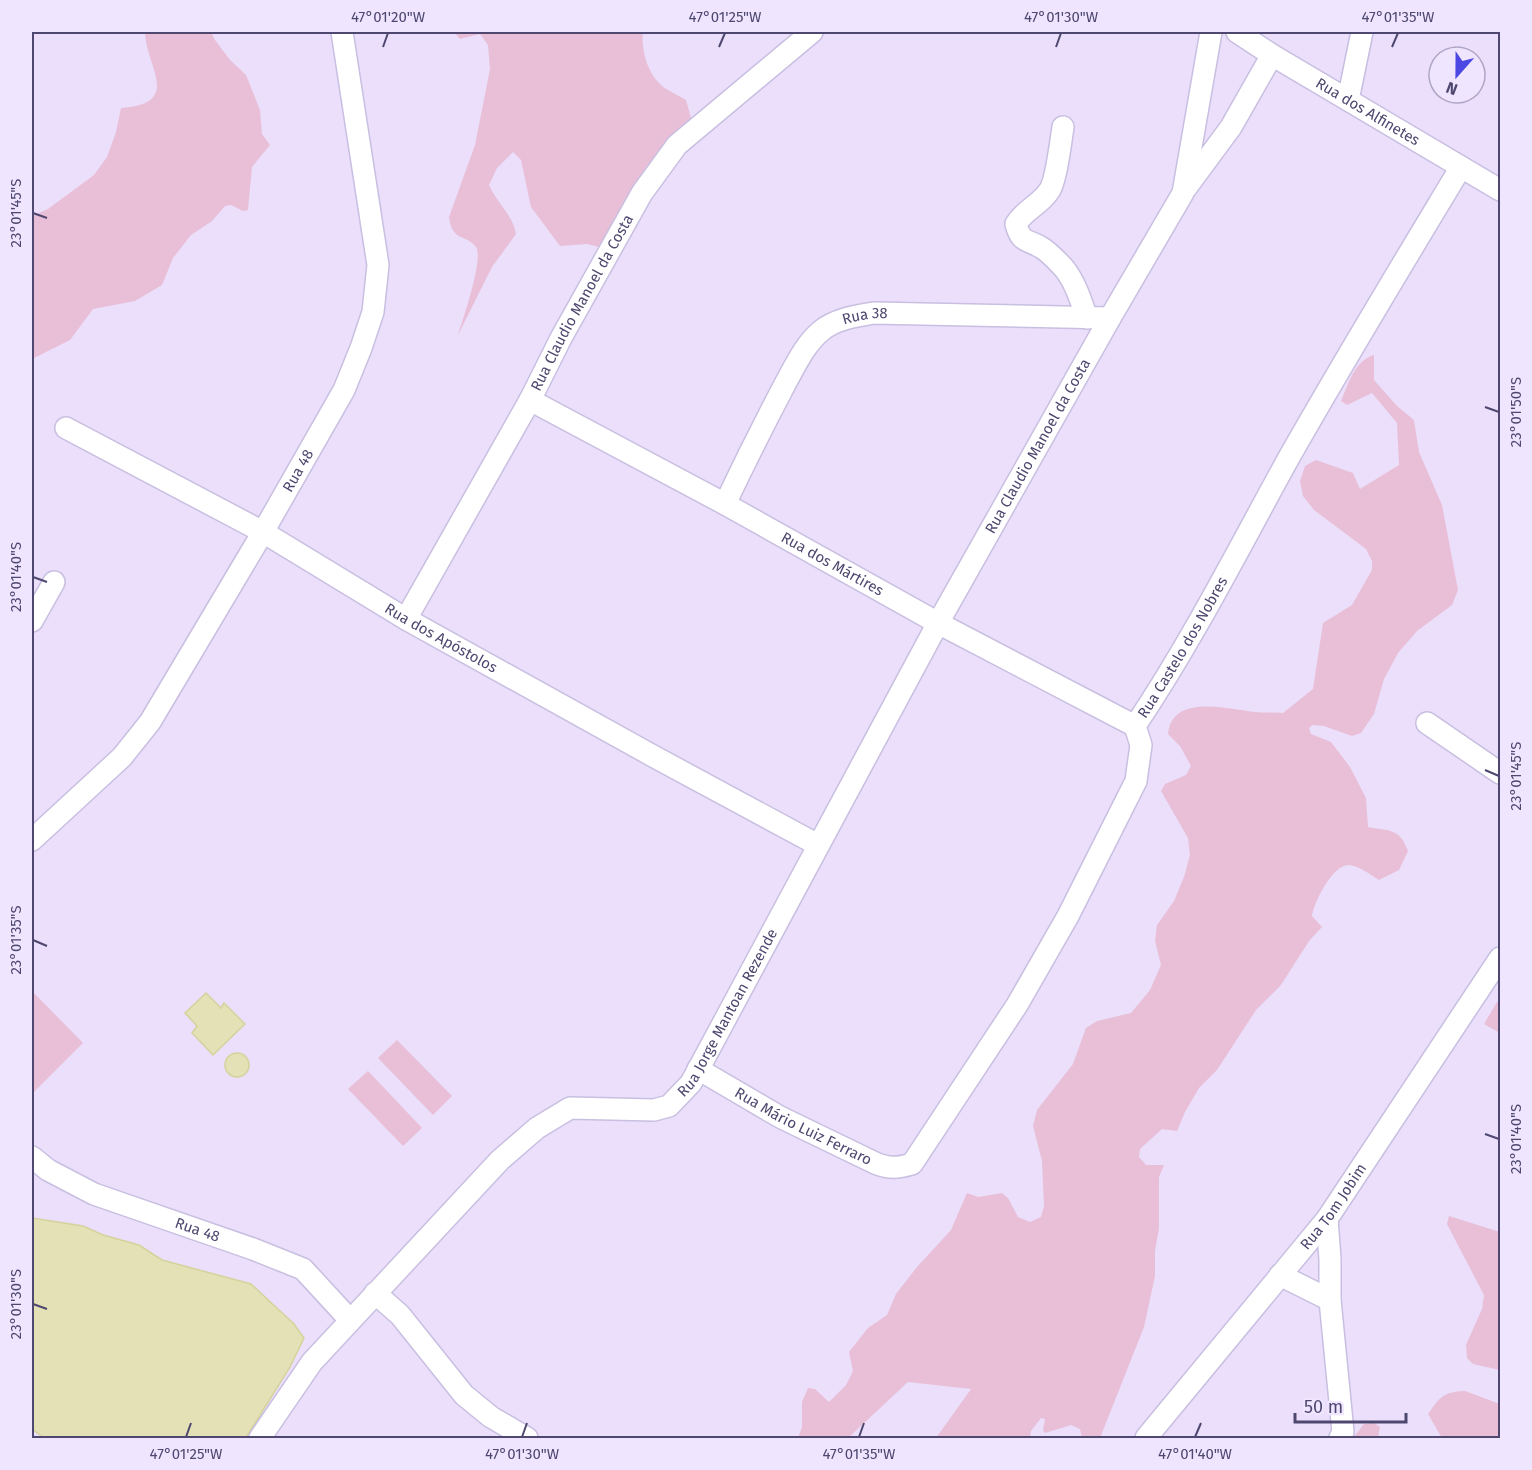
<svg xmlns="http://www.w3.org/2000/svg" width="1532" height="1470" viewBox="0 0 1532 1470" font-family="'Fira Sans',sans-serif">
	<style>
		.green { fill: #e8bfd7 }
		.water { fill: #e3e1b5; stroke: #d5d29c; stroke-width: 1.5 }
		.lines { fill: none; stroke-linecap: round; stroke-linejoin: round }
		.minor-casing { stroke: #c8bfe1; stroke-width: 24 }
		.minor { stroke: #fff; stroke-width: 21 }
		.ticks { fill: none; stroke: #4e4870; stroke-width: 2 }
		.labels { text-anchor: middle; stroke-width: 4.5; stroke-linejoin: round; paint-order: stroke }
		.street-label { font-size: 15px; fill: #4e4870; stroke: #efe5ff }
		.neatline { fill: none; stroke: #4e4870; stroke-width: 2 }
		.ticks-label { font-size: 15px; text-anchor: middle; fill: #4e4870 }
	</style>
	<rect width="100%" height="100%" fill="#ebdffb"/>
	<!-- green -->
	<g class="green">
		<path d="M145 32H211L215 40 230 60 246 75 260 110 262 134 270 145 252 167 248 210 243 211 231 205 225 206 212 221 191 235 173 258 162 285 135 301 93 309 70 340 32 359V216L48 209 94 175 107 157 116 132 121 108C184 104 145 65 145 32Z"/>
		<path d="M454 32H643C641 50 647 72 661 85 668 91 678 95 686 100L691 118 681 143 603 248 587 244 560 246 531 207 521 160 513 152 497 168 489 185C497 203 513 215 516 234L492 267 458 335C463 319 484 258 476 247 466 234 452 242 449 217L475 145 490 69 488 45 480 34 460 39Z"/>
		<path d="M1374 355V380L1397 406 1414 420 1419 452 1442 505 1458 590 1452 605 1417 631 1398 653 1384 679 1374 714 1361 733 1352 736 1324 726 1313 725 1309 728 1311 734 1331 742 1350 767 1366 798 1368 827C1389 831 1400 828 1408 851L1399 870 1379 880C1371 875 1359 866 1349 865 1333 864 1314 902 1312 916L1322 927 1309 941 1281 985 1256 1010 1217 1070 1199 1088 1185 1112 1177 1131 1162 1129 1140 1149 1139 1157 1146 1165H1164L1159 1177V1228L1155 1251V1276L1144 1327 1100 1438H1082L1080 1429 1071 1425 1045 1433 1043 1430 1045 1419 1041 1418 1031 1431 1030 1438H936L971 1389 908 1382 848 1438H798L802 1427V1402L808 1388 815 1389 829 1402 846 1385 853 1371 849 1352 868 1328 887 1315 896 1294 917 1267 951 1230 967 1193 978 1197 1002 1193 1008 1198 1018 1217 1030 1222 1041 1217 1044 1206 1042 1161 1033 1126 1037 1110 1073 1064 1086 1028 1097 1021 1131 1013 1150 990 1161 965 1155 941 1157 925 1174 901 1184 877 1190 855 1188 838 1161 791 1165 784 1186 775 1191 766 1180 746 1168 734C1172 693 1228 709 1255 712 1264 713 1274 712 1283 713L1313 689 1323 623 1352 605 1372 570V561L1366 549 1314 510 1303 496 1300 481 1305 466 1316 460 1353 473 1360 489 1399 465 1397 423 1372 393 1347 405 1341 401C1349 383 1354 361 1374 355Z"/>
		<path d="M32 991 83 1043 32 1094Z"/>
		<path d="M1500 1001V1033L1484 1024 1497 1002Z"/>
		<path d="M397 1040 452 1096 433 1115 378 1058Z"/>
		<path d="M368 1071 422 1128 403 1146 348 1089Z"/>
		<path d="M1449 1216 1500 1232V1370L1473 1364 1467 1358 1466 1345 1482 1309 1484 1295 1447 1224Z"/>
		<path d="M1465 1391 1500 1404V1438H1442L1428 1414C1440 1397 1443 1392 1465 1391Z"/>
		<path d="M1374 1423 1380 1427 1378 1438H1353L1364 1424Z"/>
	</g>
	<!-- water -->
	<g class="water">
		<path d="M206 993 221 1008 224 1003 245 1024 213 1055 192 1033 197 1026 185 1013Z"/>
		<circle cx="237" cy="1065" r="12"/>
		<path d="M32 1218 83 1226 103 1235 139 1245 162 1260 251 1284 294 1324 304 1338 290 1367 247 1436 244 1438H44L32 1429Z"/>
	</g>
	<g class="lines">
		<!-- minor casing -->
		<g class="minor-casing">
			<g id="minor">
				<path id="s1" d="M1237 32 1272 55 1500 190"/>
				<path d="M1348 100 1362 32"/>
				<path d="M1063 127C1061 140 1056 182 1049 191 1040 205 1024 210 1016 224 1021 244 1028 239 1042 248 1049 252 1057 261 1063 267 1075 281 1081 301 1087 318"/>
				<path d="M1186 188 1231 127 1272 55"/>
				<path id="s2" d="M530 400 725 504 938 623 1135 726"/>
				<path id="s3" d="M66 428 263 532 406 619 653 756 818 845"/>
				<path id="s4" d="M725 504C744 464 764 424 785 384 795 366 805 344 821 331 835 319 856 316 874 313L1110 318"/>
				<path id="s5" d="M406 619 530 400 561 338 642 193 677 145 812 32"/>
				<path d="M32 621 54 582"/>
				<path d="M1427 723 1500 773"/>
				<path id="s6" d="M32 840 122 757 150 722 263 532 344 390 361 348 373 312 378 265 342 32"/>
				<path id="s7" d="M698 1069 780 1117 875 1163C889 1169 898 1168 912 1164L1017 1005 1068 916 1136 781 1141 745 1135 726C1192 641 1238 550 1287 461 1343 362 1402 265 1461 167"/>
				<path id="s8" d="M32 1157 48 1170 94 1194 253 1249 303 1269 350 1320"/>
				<path d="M1327 1219 1330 1259V1300L1343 1432 1340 1438"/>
				<path d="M1280 1275 1330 1300"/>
				<path d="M375 1293 400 1315 464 1395 491 1417 527 1438"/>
				<path id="s9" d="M260 1438 312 1362 500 1160 537 1128 570 1108 654 1110 669 1106 691 1083 938 623 1110 318 1183 193 1211 32"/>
				<path id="s10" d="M1146 1438 1327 1219 1500 958"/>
			</g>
		</g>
		<!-- minor -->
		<use href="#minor" class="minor"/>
	</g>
	<!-- ticks -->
	<path class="ticks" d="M383 47 388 33M719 47 725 33M1056 47 1061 33M1392 47 1398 33M33 213 47 218M1485 407 1499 412M33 577 47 582M1485 770 1499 776M33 940 47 946M1485 1134 1499 1139M33 1304 47 1309M186 1437 191 1423M522 1437 527 1423M859 1437 864 1423M1195 1437 1201 1423"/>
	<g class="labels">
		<!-- street labels -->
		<g class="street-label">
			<text dy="5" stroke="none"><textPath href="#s1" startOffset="153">Rua dos Alfinetes</textPath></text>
			<text dy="5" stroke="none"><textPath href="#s5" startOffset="362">Rua Claudio Manoel da Costa</textPath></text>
			<text dy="5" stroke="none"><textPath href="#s4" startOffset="246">Rua 38</textPath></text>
			<text dy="5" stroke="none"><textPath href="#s9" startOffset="1312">Rua Claudio Manoel da Costa</textPath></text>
			<text dy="5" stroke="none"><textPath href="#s6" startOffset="459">Rua 48</textPath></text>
			<text dy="5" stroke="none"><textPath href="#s2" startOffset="344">Rua dos Mártires</textPath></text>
			<text dy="5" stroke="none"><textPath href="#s3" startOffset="430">Rua dos Apóstolos</textPath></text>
			<text dy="5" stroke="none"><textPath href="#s7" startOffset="831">Rua Castelo dos Nobres</textPath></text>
			<text dy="5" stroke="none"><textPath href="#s9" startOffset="666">Rua Jorge Mantoan Rezende</textPath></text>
			<text dy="5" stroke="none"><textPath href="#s7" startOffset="120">Rua Mário Luiz Ferraro</textPath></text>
			<text dy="5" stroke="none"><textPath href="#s10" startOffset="298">Rua Tom Jobim</textPath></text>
			<text dy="5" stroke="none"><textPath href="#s8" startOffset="182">Rua 48</textPath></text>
		</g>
	</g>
	<!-- border -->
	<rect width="1532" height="1470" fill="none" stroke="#efe5ff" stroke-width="66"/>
	<!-- north arrow -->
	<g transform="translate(1457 75) rotate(201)"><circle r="28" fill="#efe5ff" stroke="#afa6c6" stroke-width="1.5"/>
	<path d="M0-4.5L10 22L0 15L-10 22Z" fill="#4b47e3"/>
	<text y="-9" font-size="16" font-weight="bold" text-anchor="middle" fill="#4e4870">N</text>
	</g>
	<!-- scale -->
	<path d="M1295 1413v9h111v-9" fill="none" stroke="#4e4870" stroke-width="3"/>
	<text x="1304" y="1413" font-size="18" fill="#4e4870" stroke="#efe5ff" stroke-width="4.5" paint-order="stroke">50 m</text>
	<rect x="33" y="33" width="1466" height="1404" class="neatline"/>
	<g class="ticks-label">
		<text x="388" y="22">47°01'20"W</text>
		<text x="725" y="22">47°01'25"W</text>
		<text x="1061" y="22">47°01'30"W</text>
		<text x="1398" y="22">47°01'35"W</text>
		<text transform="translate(16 213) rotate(-90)" y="5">23°01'45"S</text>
		<text transform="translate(1516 412) rotate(-90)" y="5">23°01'50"S</text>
		<text transform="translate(16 577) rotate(-90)" y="5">23°01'40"S</text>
		<text transform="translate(1516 776) rotate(-90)" y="5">23°01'45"S</text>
		<text transform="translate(16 940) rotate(-90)" y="5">23°01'35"S</text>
		<text transform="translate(1516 1139) rotate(-90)" y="5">23°01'40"S</text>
		<text transform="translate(16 1304) rotate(-90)" y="5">23°01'30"S</text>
		<text x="186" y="1459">47°01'25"W</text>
		<text x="522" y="1459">47°01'30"W</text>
		<text x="859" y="1459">47°01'35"W</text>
		<text x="1195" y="1459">47°01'40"W</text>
	</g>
</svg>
